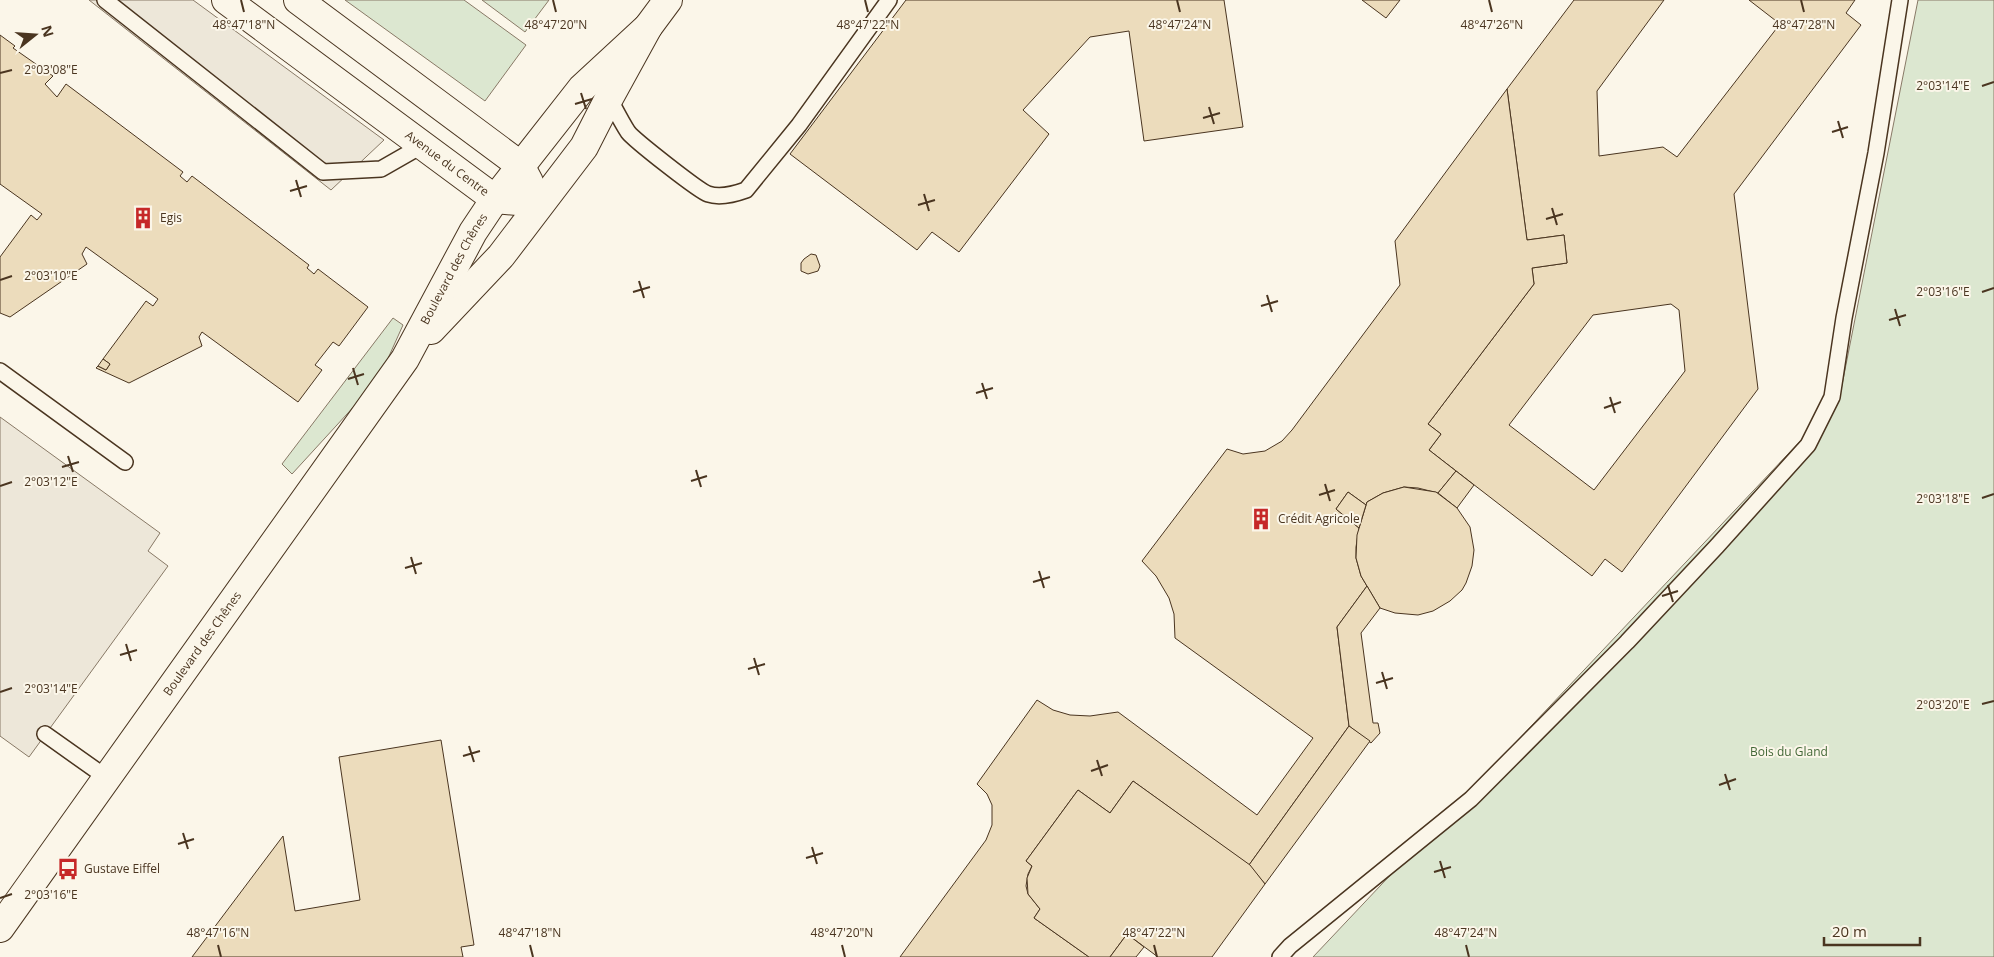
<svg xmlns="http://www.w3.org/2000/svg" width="1994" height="957" viewBox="0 0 1994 957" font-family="'Open Sans',sans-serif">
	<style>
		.green { fill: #dce7d0; stroke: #887966 }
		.parking { fill: #ede7d9; stroke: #887966 }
		.building { fill: #ecdcbc; stroke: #4a3520; fill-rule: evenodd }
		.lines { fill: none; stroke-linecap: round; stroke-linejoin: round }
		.service-casing { stroke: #4a3520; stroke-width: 18 }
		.minor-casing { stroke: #4a3520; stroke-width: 30 }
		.service { stroke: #fbf6e9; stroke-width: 15 }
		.minor { stroke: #fbf6e9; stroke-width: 28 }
		.ticks { fill: none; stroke: #4a3520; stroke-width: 2 }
		.labels { text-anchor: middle; stroke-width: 4; stroke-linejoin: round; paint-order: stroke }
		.street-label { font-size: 12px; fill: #4a3520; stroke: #fbf6e9 }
		.poi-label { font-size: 12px; fill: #4a3520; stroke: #fbf6e9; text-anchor: start }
		.park-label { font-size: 12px; fill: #436837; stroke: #fbf6e9 }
		.ticks-label { font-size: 12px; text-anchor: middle; fill: #4a3520; stroke: #fbf6e9; stroke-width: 4; stroke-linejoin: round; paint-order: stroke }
	</style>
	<rect width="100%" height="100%" fill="#fbf6e9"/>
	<!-- green -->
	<g class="green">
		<path d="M345 0H464L526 45 485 101Z"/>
		<path d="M482 0H549L525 32Z"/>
		<path d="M1918 0H1994V957H1313L1839 400Z"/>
		<path d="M393 318 403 325 381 374 358 402 292 474 282 464Z"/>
	</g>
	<!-- parking -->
	<g class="parking">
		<path d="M89 0H193L384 140 331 190Z"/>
		<path d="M0 417 160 533 148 551 168 566 29 757 0 736Z"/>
	</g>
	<!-- building -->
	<g class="building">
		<path d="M906 0H1224L1243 127 1144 141 1129 31 1090 37 1023 110 1049 134 959 252 932 232 917 250 790 154Z"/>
		<path d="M1362 0H1400L1386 18Z"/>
		<path d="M1574 0H1664L1597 91 1599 156 1663 147 1677 157 1780 24 1749 0H1855L1846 13 1861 25 1734 194 1758 389 1622 572 1605 559 1592 576 1429 450 1441 434 1428 424 1534 284 1532 268 1567 263 1564 235 1527 240 1507 89ZM1671 304 1679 310 1685 371 1594 490 1509 425 1593 315Z"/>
		<path d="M0 35 15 46 13 48 53 76 45 84 57 97 66 84 183 172 180 176 187 182 192 176 309 265 307 268 314 274 318 269 368 307 339 346 333 342 315 365 322 370 298 402 202 332 199 337 202 346 129 383 96 368 98 366 106 370 110 364 103 359 146 301 153 306 158 299 86 247 82 254 87 264 10 317 0 313V257L31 215 37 220 42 214 0 184Z"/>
		<path d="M1507 89 1527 240 1564 235 1567 263 1532 268 1534 284 1428 424 1441 434 1429 450 1456 471 1438 493 1418 488 1404 487 1383 493 1367 502 1366 505 1348 492 1336 509 1359 528 1356 547V558L1361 576 1367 586 1337 627 1349 726 1249 865 1133 781 1110 813 1078 790 1026 861 1032 866 1028 874 1026 886 1028 894 1040 909 1034 918 1089 957H900L986 840 992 825V805L987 794 977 784 1037 700 1053 710 1070 715 1090 716 1118 712 1257 815 1313 738 1175 638 1174 614 1169 598 1156 576 1142 561 1227 449 1243 454 1265 451 1282 441 1292 430 1400 285 1395 241Z"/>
		<path d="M811 254 816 255 820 266 818 271 808 274 801 271V263L804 259Z"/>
		<path d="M103 359 110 364 106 370 98 366Z"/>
		<path d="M1456 471 1474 485 1457 508 1438 493Z"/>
		<path d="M1404 487 1436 492 1457 508 1470 527 1474 550 1472 566 1466 583 1462 590 1450 601 1433 611 1418 615 1395 613 1380 608 1361 576 1356 558 1357 535 1367 502 1383 493Z"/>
		<path d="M1348 492 1366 505 1359 528 1336 509Z"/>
		<path d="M1367 586 1380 608 1361 633 1373 723H1378L1380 733 1371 743 1349 726 1337 627Z"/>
		<path d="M1349 726 1370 741 1265 884 1249 865Z"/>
		<path d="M441 740 474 945 461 947 463 957H192L283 836 295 911 360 900 339 757Z"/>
		<path d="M1133 781 1250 865 1265 884 1212 957H1158L1127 934 1110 957H1089L1034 918 1040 909 1028 894 1027 878 1032 866 1026 861 1078 790 1110 813Z"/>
		<path d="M1127 934 1144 947 1136 957H1110Z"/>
	</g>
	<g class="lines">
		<!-- service casing -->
		<g class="service-casing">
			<g id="service">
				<path d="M105 0 323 172 381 169 423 145"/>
				<path d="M609 98C615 109 621 121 628 132 634 140 699 191 708 194 720 198 735 194 746 190L799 125 889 0"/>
				<path d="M0 371 125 462"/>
				<path d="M45 734 107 778"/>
				<path d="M1280 957 1290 946 1471 799 1627 642 1717 546 1808 445 1832 397 1844 318 1876 153 1900 0"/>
			</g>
		</g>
		<!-- minor casing -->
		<g class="minor-casing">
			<g id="minor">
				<path id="s1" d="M226 0 495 199 540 203"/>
				<path d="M298 0 520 165 529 182"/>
				<path d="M431 330 501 256 584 147 609 98 648 27 668 0"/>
				<path id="s2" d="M0 928 405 359 473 232 495 199 582 88 648 27"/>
			</g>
		</g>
		<!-- service -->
		<use href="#service" class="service"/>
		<!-- minor -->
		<use href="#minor" class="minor"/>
	</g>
	<!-- ticks -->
	<path class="ticks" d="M241 0 244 12M553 0 556 12M865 0 868 12M1177 0 1180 12M1489 0 1492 12M1801 0 1804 12M0 73 12 70M1982 86 1994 82M581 93 586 109M575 104 592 99M1209 107 1214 124M1203 118 1220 113M1838 121 1843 138M1832 132 1848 127M296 180 301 197M290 191 307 186M924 194 929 211M918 205 935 200M1552 208 1557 225M1546 219 1563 214M0 280 12 276M639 281 644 298M633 292 650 287M1982 292 1994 288M1267 295 1272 312M1261 306 1278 301M1895 309 1900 326M1889 320 1906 315M353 368 358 385M348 379 364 374M982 383 987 399M976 393 993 388M1610 397 1615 413M1604 408 1621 402M68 456 73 472M62 467 79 462M696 470 701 487M691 481 707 476M1325 484 1330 501M0 486 12 482M1319 495 1335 490M1982 498 1994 494M411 557 416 574M405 568 422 563M1039 571 1044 588M1033 582 1050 577M1668 585 1673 602M1662 596 1678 591M126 644 131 661M120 655 137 650M754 658 759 675M748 669 765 664M1382 672 1387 689M1376 683 1393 678M0 692 12 688M1982 704 1994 701M469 746 474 762M463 756 480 751M1097 760 1102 776M1091 771 1108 765M1725 774 1730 790M1719 785 1736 779M183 833 188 849M178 844 194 839M812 847 817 864M806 858 823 853M1440 861 1445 878M1434 872 1451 867M0 898 12 894M218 945 221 957M530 945 533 957M842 945 845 957M1154 945 1157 957M1466 945 1469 957"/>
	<!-- icons -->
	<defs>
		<g id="building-bare" transform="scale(1.725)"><path d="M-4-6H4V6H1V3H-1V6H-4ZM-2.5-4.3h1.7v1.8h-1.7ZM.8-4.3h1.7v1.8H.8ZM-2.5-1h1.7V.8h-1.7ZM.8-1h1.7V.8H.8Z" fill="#c62828" stroke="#fbf6e9" stroke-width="2.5" paint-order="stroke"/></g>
		<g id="bus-bare" transform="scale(1.725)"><path d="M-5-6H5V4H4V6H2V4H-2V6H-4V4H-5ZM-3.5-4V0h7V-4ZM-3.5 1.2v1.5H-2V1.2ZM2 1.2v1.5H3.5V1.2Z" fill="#c62828" stroke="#fbf6e9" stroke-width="2.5" paint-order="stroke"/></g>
	</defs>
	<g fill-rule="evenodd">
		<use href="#building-bare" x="143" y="218"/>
		<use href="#building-bare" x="1261" y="519"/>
		<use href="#bus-bare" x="68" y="869"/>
	</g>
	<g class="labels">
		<!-- street labels -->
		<g class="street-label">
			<text dy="4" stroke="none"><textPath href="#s1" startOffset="275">Avenue du Centre</textPath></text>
			<text dy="4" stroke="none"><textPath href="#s2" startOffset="801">Boulevard des Chênes</textPath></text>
			<text dy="4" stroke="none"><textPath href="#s2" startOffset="349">Boulevard des Chênes</textPath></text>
		</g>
		<!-- poi labels -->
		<g class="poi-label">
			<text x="160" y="222">Egis</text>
			<text x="1278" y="523">Crédit Agricole</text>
			<text x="84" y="873">Gustave Eiffel</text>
		</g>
		<!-- park labels -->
		<g class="park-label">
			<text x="1789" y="756">Bois du Gland</text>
		</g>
	</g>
	<g class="ticks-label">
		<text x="244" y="29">48°47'18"N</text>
		<text x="556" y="29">48°47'20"N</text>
		<text x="868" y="29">48°47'22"N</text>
		<text x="1180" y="29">48°47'24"N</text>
		<text x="1492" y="29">48°47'26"N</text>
		<text x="1804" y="29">48°47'28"N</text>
		<text x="51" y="74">2°03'08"E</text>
		<text x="1943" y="90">2°03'14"E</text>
		<text x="51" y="280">2°03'10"E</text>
		<text x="1943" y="296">2°03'16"E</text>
		<text x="51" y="486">2°03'12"E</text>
		<text x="1943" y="503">2°03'18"E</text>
		<text x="51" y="693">2°03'14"E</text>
		<text x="1943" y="709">2°03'20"E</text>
		<text x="51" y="899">2°03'16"E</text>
		<text x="218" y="937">48°47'16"N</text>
		<text x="530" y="937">48°47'18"N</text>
		<text x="842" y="937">48°47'20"N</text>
		<text x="1154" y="937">48°47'22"N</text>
		<text x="1466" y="937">48°47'24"N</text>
	</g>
	<!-- north arrow -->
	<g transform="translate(35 35) rotate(73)" stroke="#fbf6e9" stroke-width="4" paint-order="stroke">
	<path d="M0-4L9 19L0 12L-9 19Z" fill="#4a3520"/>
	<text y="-8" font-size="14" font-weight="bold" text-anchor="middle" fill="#4a3520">N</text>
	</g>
	<!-- scale -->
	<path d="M1824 937v8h96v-8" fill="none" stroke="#4a3520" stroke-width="2.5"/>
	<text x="1832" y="937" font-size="15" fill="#4a3520" stroke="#fbf6e9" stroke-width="4" paint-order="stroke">20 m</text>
</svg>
